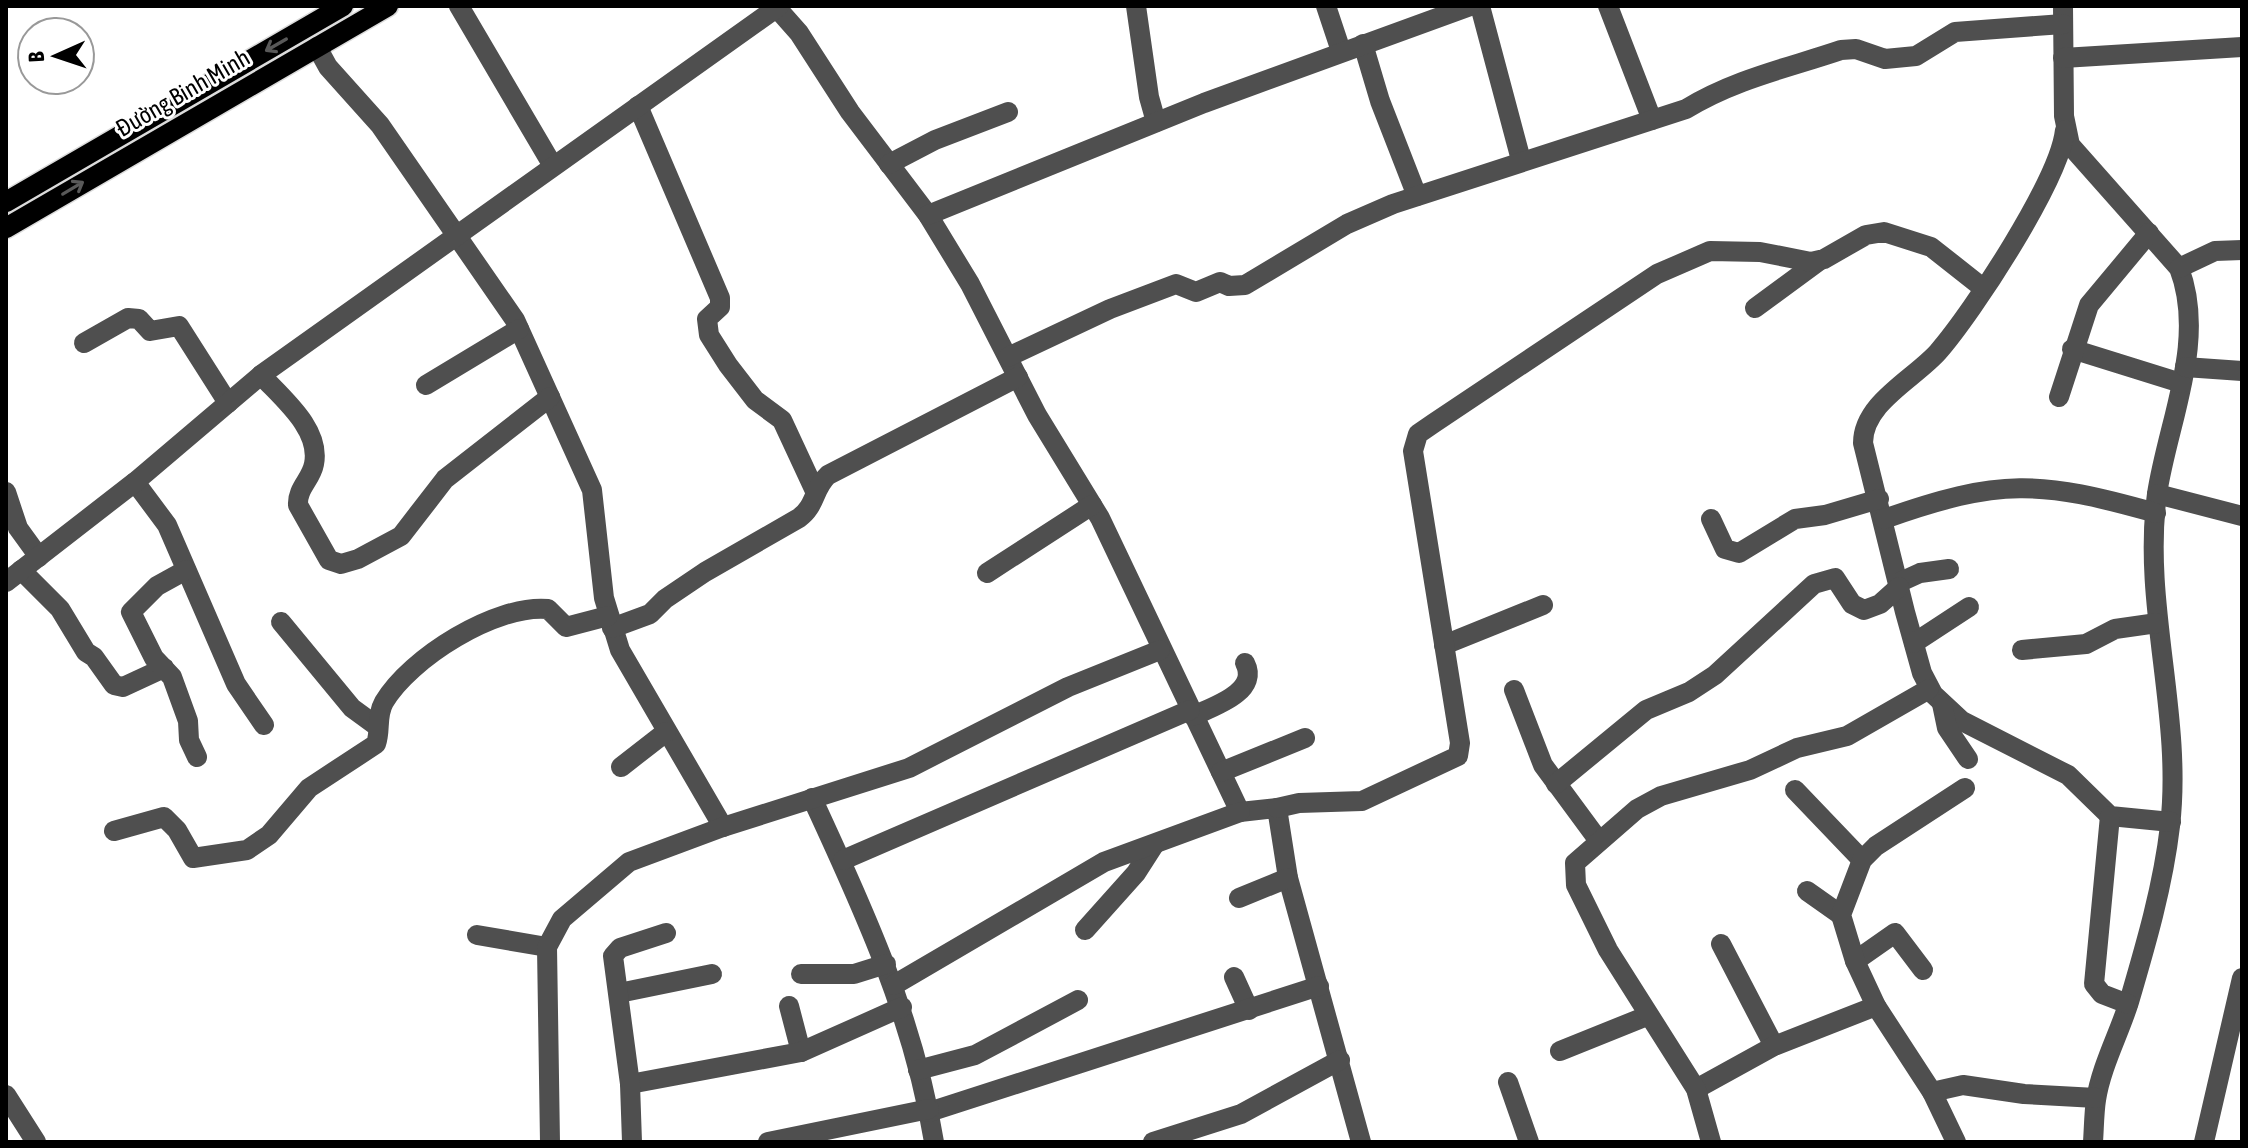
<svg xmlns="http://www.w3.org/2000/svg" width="2248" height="1148" viewBox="0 0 2248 1148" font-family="'Asap Condensed',sans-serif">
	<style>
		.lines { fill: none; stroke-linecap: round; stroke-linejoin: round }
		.major-casing { stroke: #dbdbdb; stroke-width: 23 }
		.minor { stroke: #4f4f4f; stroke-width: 20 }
		.major { stroke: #000; stroke-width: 20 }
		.oneway { stroke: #595959 }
		.labels { text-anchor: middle; stroke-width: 6; stroke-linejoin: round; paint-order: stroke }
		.street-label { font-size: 24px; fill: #000; stroke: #fff }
	</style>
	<rect width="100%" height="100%" fill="#fff"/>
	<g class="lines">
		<!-- major casing -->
		<g class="major-casing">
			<g id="major">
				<path d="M6 202 343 6"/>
				<path d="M6 228 388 6"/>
			</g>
		</g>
		<!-- minor -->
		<g class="minor">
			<path d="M459 6 553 166"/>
			<path d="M1136 6 1149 97 1156 122"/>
			<path d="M1326 6 1341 51"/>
			<path d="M1480 6 1521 160"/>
			<path d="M1608 6 1652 120"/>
			<path d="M2063 6 2064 116 2070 145 2179 268C2207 341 2168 421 2157 494 2142 605 2183 715 2170 826 2163 886 2146 944 2129 1002 2119 1034 2101 1067 2096 1100 2094 1113 2094 1128 2093 1142"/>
			<path d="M776 7 799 33 850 112 928 215 970 284 1037 415 1100 518 1240 812 1277 808 1288 878 1361 1142"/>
			<path d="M1363 44 1380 101 1417 196"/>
			<path d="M317 47 328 67 380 125 515 320 592 490 604 598 620 650 723 827"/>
			<path d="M2063 58 2242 47"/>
			<path d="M638 106 720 298V307L707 319 709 335 728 365 755 400 782 420 815 491"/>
			<path d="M2065 130C2060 179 1973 312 1938 352 1914 379 1863 403 1863 443L1905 612 1922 673 1933 694 1962 721 2068 775 2110 816 2171 822"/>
			<path d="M889 164 935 140 1008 112"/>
			<path d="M928 215 1204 103 1470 6"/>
			<path d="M2179 268 2215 251 2242 250"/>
			<path d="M1755 308 1819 261"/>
			<path d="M84 343 128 318 139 319 150 331 179 326 228 403"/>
			<path d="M2072 349 2181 383"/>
			<path d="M1008 357 1110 309 1176 284 1196 292 1220 282 1229 286 1245 285 1347 224 1393 204 1686 109C1735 79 1788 68 1841 50L1856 49 1885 59 1916 56 1955 32 2063 24"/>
			<path d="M2185 367 2242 371"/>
			<path d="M261 375C282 398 321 429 314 464 311 480 297 488 298 505L329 560 341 564 358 559 401 536 445 479 550 397"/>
			<path d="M426 385 519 329"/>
			<path d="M2059 397 2089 305 2149 233"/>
			<path d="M135 482 167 525 236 684 264 725"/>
			<path d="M6 492 18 528 39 557"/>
			<path d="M2157 494 2242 516"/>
			<path d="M1711 519 1725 549 1739 553 1795 519 1825 515 1879 499"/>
			<path d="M1884 519C2000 478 2039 480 2156 513"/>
			<path d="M21 570 60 609 86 652 94 657 114 685 123 687 164 668"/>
			<path d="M186 570 157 586 131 612 154 658 172 677 188 721 189 740 197 757"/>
			<path d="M987 573 1092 505"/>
			<path d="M6 582 135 482 261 375 779 6"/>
			<path d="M1898 583 1920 573 1949 569"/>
			<path d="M281 622 352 708 378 727"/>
			<path d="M612 628 650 614 665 599 705 572 799 518C816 506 813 489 828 475L1018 377"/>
			<path d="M1914 643 1969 607"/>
			<path d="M1444 645 1543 605"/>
			<path d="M2022 650 2086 644 2115 629 2157 623"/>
			<path d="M1514 690 1543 765 1599 841"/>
			<path d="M1942 704 1947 728 1968 759"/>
			<path d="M1193 716C1212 707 1260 692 1245 663"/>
			<path d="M621 767 666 732"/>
			<path d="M1221 772 1305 738"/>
			<path d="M1556 784 1646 710 1689 692 1715 675 1814 584 1835 578 1852 604 1864 610 1880 604 1899 587"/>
			<path d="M1795 790 1862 860"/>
			<path d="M812 798C864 910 914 1019 934 1142"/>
			<path d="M1277 808 1299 803 1362 801 1458 756 1460 743 1413 451 1418 434 1434 423 1657 274 1710 251 1760 252 1811 262 1824 259 1866 235 1884 232 1931 247 1983 288"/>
			<path d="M2110 816 2094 984 2102 994 2128 1004"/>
			<path d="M114 831 164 817 177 830 193 858 247 850 269 835 309 788 376 744C381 730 376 716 384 702 410 658 496 604 548 609L566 627 608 616"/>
			<path d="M843 860 1190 710"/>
			<path d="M1807 891 1841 915"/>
			<path d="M1239 898 1288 878"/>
			<path d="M1085 930 1136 873 1154 845"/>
			<path d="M477 935 547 947"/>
			<path d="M1721 944 1774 1046"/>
			<path d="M1855 961 1895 933 1923 970"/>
			<path d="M801 974H854L886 964"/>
			<path d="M1234 977 1249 1010"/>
			<path d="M894 985 1104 862 1240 812"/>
			<path d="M619 993 712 974"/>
			<path d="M789 1006 801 1052"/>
			<path d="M1560 1051 1647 1016"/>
			<path d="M918 1070 975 1055 1078 1000"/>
			<path d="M1508 1082 1529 1142"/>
			<path d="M630 1084 801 1052 902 1007"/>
			<path d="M1696 1089 1774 1046 1876 1006"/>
			<path d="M1932 1092 1963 1085 2024 1094 2096 1098"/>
			<path d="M6 1095 36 1142"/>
			<path d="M929 1112 1319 986"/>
			<path d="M550 1142 547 947 562 919 629 862 723 827 909 768 1068 687 1160 650"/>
			<path d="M632 1142 630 1084 613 956 620 948 666 933"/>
			<path d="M768 1142 929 1109"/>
			<path d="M1153 1142 1241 1114 1340 1060"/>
			<path d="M1711 1142 1696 1089 1608 950 1576 885 1575 863 1637 809 1661 796 1750 770 1797 748 1847 736 1929 689"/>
			<path d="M1956 1142 1932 1092 1876 1006 1855 961 1841 915 1862 860 1876 846 1965 788"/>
			<path d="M2204 1142 2242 978"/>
		</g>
		<!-- major -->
		<use href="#major" class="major"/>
	</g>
	<!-- one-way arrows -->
	<defs><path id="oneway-shaft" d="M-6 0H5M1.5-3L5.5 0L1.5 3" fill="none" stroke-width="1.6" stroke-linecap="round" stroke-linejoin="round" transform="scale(2)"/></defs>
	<g class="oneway">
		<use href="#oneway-shaft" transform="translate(276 45) rotate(150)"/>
		<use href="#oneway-shaft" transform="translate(73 188) rotate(-31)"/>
	</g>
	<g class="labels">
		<!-- street labels -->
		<g class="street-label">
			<text transform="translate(183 93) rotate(-30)" y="8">Đường Binh Minh</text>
		</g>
	</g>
	<!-- border -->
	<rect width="2248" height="1148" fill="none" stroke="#000000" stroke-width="16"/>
	<!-- north arrow -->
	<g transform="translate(56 56) rotate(267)"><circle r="38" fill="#ffffff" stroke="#999999" stroke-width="2"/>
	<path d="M0-6L14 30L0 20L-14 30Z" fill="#000000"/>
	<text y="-12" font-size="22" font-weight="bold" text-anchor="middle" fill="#000000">B</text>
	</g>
</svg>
